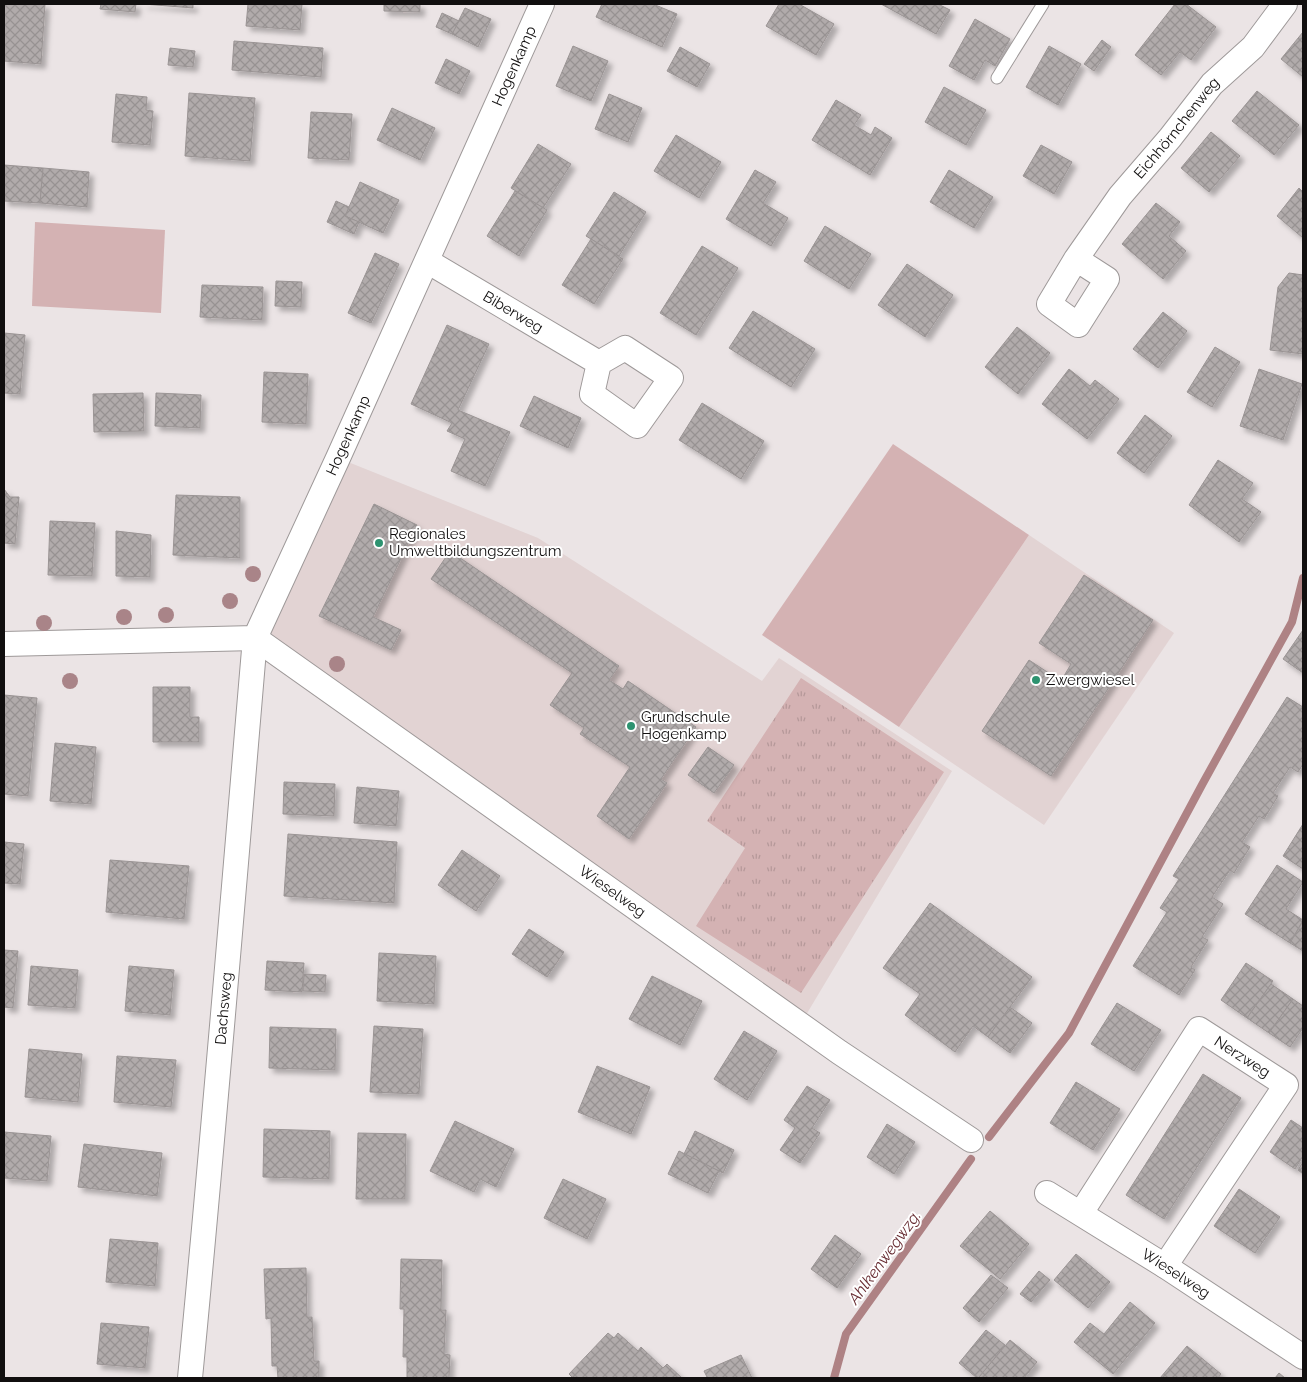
<svg xmlns="http://www.w3.org/2000/svg" width="1307" height="1382" viewBox="0 0 1307 1382" font-family="Raleway,sans-serif">
	<style>
		.built { fill: #e2d3d3 }
		.green { fill: #d4b2b3 }
		.park { fill: url(#park-tufts) }
		.lines { fill: none; stroke-linecap: round; stroke-linejoin: round }
		.stream { stroke: #ae8284; stroke-width: 8 }
		.building { fill: url(#building-cross-hatch); stroke: #9a9494; filter: url(#shadow) }
		.service-casing { stroke: #9e9999; stroke-width: 13 }
		.minor-casing { stroke: #9e9999; stroke-width: 26 }
		.service { stroke: #fff; stroke-width: 11 }
		.minor { stroke: #fff; stroke-width: 24 }
		.tree { fill: #a98488 }
		.poi-dot { fill: #2d9370; stroke: #fff; stroke-width: 2 }
		.labels { text-anchor: middle; stroke-width: 4; stroke-linejoin: round; paint-order: stroke }
		.street-label { font-size: 15px; fill: #110f0f; stroke: #fff }
		.poi-label { font-size: 15px; fill: #110f0f; stroke: #fff; text-anchor: start }
		.water-label { font-size: 16px; font-style: italic; fill: #672c32; stroke: #fff }
	</style>
	<defs>
		<pattern id="park-tufts" width="24" height="20" patternUnits="userSpaceOnUse" patternTransform="scale(1.25)"><rect width="24" height="20" fill="#d4b2b3"/><path d="M3 7l-1-3M5 7V3M7 7l1-3M15 17l-1-3M17 17v-4M19 17l1-3" fill="none" stroke="#b59899"/></pattern>
		<pattern id="building-cross-hatch" width="8" height="8" patternUnits="userSpaceOnUse" patternTransform="scale(1.25)"><rect width="8" height="8" fill="#b1abab"/><path d="M0 0l8 8M0 8l8-8" fill="none" stroke="#979292"/></pattern>
		<filter id="shadow"><feDropShadow dx="4.5" dy="4.5" stdDeviation="2.5" flood-color="#0004"/></filter>
	</defs>
	<rect width="100%" height="100%" fill="#ebe4e5"/>
	<!-- built -->
	<g class="built">
		<path d="M338 458 538 538 762 681 779 658 952 771 800 1025 255 638Z"/>
		<path d="M1029 535 1174 633 1044 825 899 727Z"/>
	</g>
	<!-- green -->
	<g class="green">
		<path d="M35 222 165 230 161 313 32 306Z"/>
		<path d="M893 444 1029 535 899 727 762 635Z"/>
	</g>
	<!-- park -->
	<path class="park" d="M801 678 944 772 801 993 696 926 745 848 707 821Z"/>
	<g class="lines">
		<!-- stream -->
		<g class="stream">
			<path d="M989 1137 1069 1033 1203 783 1292 622 1303 578"/>
			<path d="M834 1378 846 1334 971 1159"/>
		</g>
	</g>
	<!-- building -->
	<g class="building">
		<path d="M4 4H45L41 64 4 61Z"/>
		<path d="M101 4H136L135 12 100 9Z"/>
		<path d="M143 4H193V8Z"/>
		<path d="M248 4H302L300 30 246 26Z"/>
		<path d="M384 4H420V12L384 11Z"/>
		<path d="M602 4H653L677 14 662 47 596 17Z"/>
		<path d="M779 4H799L834 24 816 55 766 26Z"/>
		<path d="M881 4H938L950 10 936 34Z"/>
		<path d="M1175 4H1186L1216 27 1191 60 1180 52 1161 75 1135 55Z"/>
		<path d="M465 8 491 19 478 47 452 34Z"/>
		<path d="M442 13 459 21 452 34 436 27Z"/>
		<path d="M975 19 1010 39 995 66 985 60 974 80 949 66Z"/>
		<path d="M1303 32V77L1281 59Z"/>
		<path d="M1102 40 1111 47 1094 71 1084 64Z"/>
		<path d="M234 41 323 48 321 77 232 70Z"/>
		<path d="M573 46 608 61 591 101 556 86Z"/>
		<path d="M1049 46 1081 64 1058 105 1026 87Z"/>
		<path d="M680 47 710 64 697 87 667 71Z"/>
		<path d="M170 48 195 51 193 67 168 65Z"/>
		<path d="M446 59 470 71 459 94 435 83Z"/>
		<path d="M944 87 986 110 966 145 925 122Z"/>
		<path d="M1257 91 1299 125 1274 155 1232 121Z"/>
		<path d="M189 93 255 98 250 161 185 156Z"/>
		<path d="M116 94 147 97 146 110 153 111 150 145 112 142Z"/>
		<path d="M609 94 642 108 628 142 595 129Z"/>
		<path d="M836 100 861 115 854 125 871 135 875 127 892 138 870 175 812 140Z"/>
		<path d="M392 108 435 128 420 160 377 140Z"/>
		<path d="M311 112 352 114 349 160 308 158Z"/>
		<path d="M1211 132 1240 156 1209 192 1181 168Z"/>
		<path d="M676 135 721 162 699 198 654 171Z"/>
		<path d="M538 144 571 164 543 208 511 188Z"/>
		<path d="M1041 145 1072 162 1054 194 1023 176Z"/>
		<path d="M4 165 43 168 40 203 4 201Z"/>
		<path d="M43 168 89 172 87 207 40 203Z"/>
		<path d="M755 170 776 182 763 203 788 218 771 246 726 219Z"/>
		<path d="M949 170 993 197 974 228 930 202Z"/>
		<path d="M360 182 399 200 383 233 345 216Z"/>
		<path d="M1299 188 1303 192V238L1277 216Z"/>
		<path d="M515 191 547 210 519 256 487 236Z"/>
		<path d="M614 192 646 212 619 256 586 236Z"/>
		<path d="M336 201 349 207 345 216 359 222 354 234 327 222Z"/>
		<path d="M1156 203 1180 222 1169 236 1186 251 1163 279 1122 244Z"/>
		<path d="M825 226 871 254 849 289 804 261Z"/>
		<path d="M591 239 623 259 594 304 562 285Z"/>
		<path d="M702 246 738 268 696 335 660 313Z"/>
		<path d="M375 253 399 264 371 323 348 313Z"/>
		<path d="M907 264 953 295 925 337 878 305Z"/>
		<path d="M1289 273 1303 275V354L1270 350 1278 287Z"/>
		<path d="M276 281 302 282 301 307 275 306Z"/>
		<path d="M202 285 263 287 262 320 200 317Z"/>
		<path d="M753 311 815 349 791 387 729 348Z"/>
		<path d="M1163 312 1187 331 1158 368 1133 349Z"/>
		<path d="M447 325 489 344 458 410 510 432 485 486 451 471 465 439 447 431 452 423 411 404Z"/>
		<path d="M1017 327 1050 353 1018 394 985 367Z"/>
		<path d="M4 333 25 335 20 394 4 393Z"/>
		<path d="M1215 347 1240 362 1212 407 1187 392Z"/>
		<path d="M1069 369 1090 386 1095 380 1119 399 1087 439 1042 404Z"/>
		<path d="M1259 369 1302 384 1283 440 1240 426Z"/>
		<path d="M264 372 308 374 306 424 262 422Z"/>
		<path d="M143 393 144 431 94 432 93 394Z"/>
		<path d="M156 393 201 395 200 428 155 426Z"/>
		<path d="M534 396 581 418 568 448 520 426Z"/>
		<path d="M702 403 764 441 741 479 679 440Z"/>
		<path d="M1145 415 1172 436 1144 473 1117 453Z"/>
		<path d="M1218 460 1253 483 1242 499 1261 512 1239 542 1189 505Z"/>
		<path d="M4 489 10 497H19L15 544 4 543Z"/>
		<path d="M176 495 240 497V558L173 555Z"/>
		<path d="M374 504 417 525 373 617 401 630 391 650 319 616Z"/>
		<path d="M50 521 95 523 92 576 48 575Z"/>
		<path d="M116 531 151 535 150 577 116 576Z"/>
		<path d="M450 551 619 666 609 680 623 689 628 681 696 727 661 779 667 783 629 839 597 816 630 767 580 734 584 728 550 705 572 673 431 579Z"/>
		<path d="M1084 575 1153 620 1051 776 982 731 1029 660 1061 681 1071 664 1039 643Z"/>
		<path d="M1303 630V673L1283 659Z"/>
		<path d="M153 687H190V717H199V742H153Z"/>
		<path d="M4 695 37 698 28 796 4 794Z"/>
		<path d="M1287 697 1303 707V764L1298 772 1290 767 1273 793 1278 796 1264 819 1259 816 1242 842 1250 847 1234 873 1230 870 1212 897 1223 904 1202 937 1208 940 1191 967 1195 970 1179 995 1133 966 1167 912 1160 908 1179 879 1173 876Z"/>
		<path d="M55 743 96 747 91 804 50 801Z"/>
		<path d="M708 747 734 765 714 793 688 775Z"/>
		<path d="M284 782 335 784 334 816 283 814Z"/>
		<path d="M357 787 399 791 396 826 354 823Z"/>
		<path d="M1303 824V869L1283 856Z"/>
		<path d="M288 834 397 842 394 903 284 896Z"/>
		<path d="M4 842 24 844 20 884 4 883Z"/>
		<path d="M462 850 500 876 476 911 438 885Z"/>
		<path d="M110 860 189 866 184 919 106 912Z"/>
		<path d="M1277 865 1303 882 1286 909 1303 920 1290 943 1245 914Z"/>
		<path d="M930 903 1032 977 988 1037 973 1026 955 1052 905 1015 920 994 883 968Z"/>
		<path d="M1303 921V951L1290 943Z"/>
		<path d="M529 929 564 952 547 977 512 954Z"/>
		<path d="M4 950 18 951 13 1008 4 1007Z"/>
		<path d="M379 953 436 956 434 1004 377 1001Z"/>
		<path d="M267 961 304 963 302 992 265 990Z"/>
		<path d="M1246 963 1273 981 1247 1018 1221 1000Z"/>
		<path d="M31 966 78 970 75 1008 28 1005Z"/>
		<path d="M129 966 174 970 170 1015 125 1011Z"/>
		<path d="M304 974 326 975 325 992 303 991Z"/>
		<path d="M652 976 702 1001 680 1045 629 1019Z"/>
		<path d="M1271 984 1293 999 1269 1033 1247 1018Z"/>
		<path d="M1293 999 1303 1006V1028L1290 1047 1269 1033Z"/>
		<path d="M1117 1003 1161 1030 1134 1071 1091 1044Z"/>
		<path d="M1010 1007 1032 1023 1010 1053 988 1037Z"/>
		<path d="M374 1026 423 1029 419 1094 370 1092Z"/>
		<path d="M270 1027 336 1029 335 1070 269 1068Z"/>
		<path d="M744 1031 777 1051 747 1100 714 1079Z"/>
		<path d="M29 1049 82 1054 78 1102 25 1097Z"/>
		<path d="M117 1056 176 1060 171 1107 114 1102Z"/>
		<path d="M597 1066 650 1087 631 1134 578 1112Z"/>
		<path d="M1203 1074 1241 1098 1164 1219 1126 1195Z"/>
		<path d="M1076 1082 1120 1109 1093 1150 1050 1123Z"/>
		<path d="M807 1086 830 1100 812 1128 820 1133 800 1163 780 1150 795 1128 784 1120Z"/>
		<path d="M1291 1120 1303 1128V1156L1295 1169 1270 1152Z"/>
		<path d="M455 1121 514 1149 496 1187 480 1179 474 1192 430 1171Z"/>
		<path d="M887 1124 915 1142 894 1174 867 1157Z"/>
		<path d="M264 1129 330 1131 329 1179 263 1177Z"/>
		<path d="M695 1131 734 1150 723 1173 684 1154Z"/>
		<path d="M4 1132 51 1136 47 1181 4 1178Z"/>
		<path d="M358 1133 406 1134 405 1199H356Z"/>
		<path d="M84 1144 162 1153 157 1196 78 1187Z"/>
		<path d="M679 1151 719 1171 708 1193 668 1174Z"/>
		<path d="M1303 1162V1174L1298 1170Z"/>
		<path d="M563 1179 606 1199 587 1239 544 1218Z"/>
		<path d="M1239 1189 1280 1217 1255 1253 1214 1226Z"/>
		<path d="M990 1211 1029 1244 1000 1279 960 1246Z"/>
		<path d="M835 1235 861 1254 837 1288 811 1269Z"/>
		<path d="M110 1239 158 1243 155 1286 106 1282Z"/>
		<path d="M1076 1254 1110 1282 1088 1308 1054 1280Z"/>
		<path d="M401 1259 442 1260 441 1310H446L444 1354 450 1355 449 1378H407V1357H403L404 1309H400Z"/>
		<path d="M306 1268 307 1317H312L314 1361H319V1378H278L277 1366H272L271 1318 266 1319 264 1269Z"/>
		<path d="M1039 1271 1050 1280 1031 1302 1020 1294Z"/>
		<path d="M991 1275 1008 1288 979 1322 963 1308Z"/>
		<path d="M1130 1302 1155 1323 1113 1374 1074 1342 1090 1323 1104 1334Z"/>
		<path d="M101 1323 149 1327 145 1368 97 1364Z"/>
		<path d="M986 1330 1005 1345 979 1378H977L959 1363Z"/>
		<path d="M608 1333 614 1338 618 1333 638 1351 641 1347 663 1368 667 1364 682 1378H573L569 1374Z"/>
		<path d="M1010 1340 1037 1362 1024 1378H980L979 1377Z"/>
		<path d="M1187 1346 1221 1374 1218 1378H1160Z"/>
		<path d="M741 1355 752 1378H704L707 1377 704 1371Z"/>
		<path d="M1279 1373 1285 1378H1275Z"/>
	</g>
	<g class="lines">
		<!-- service casing -->
		<g class="service-casing">
			<path id="service" d="M997 78 1043 4"/>
		</g>
		<!-- minor casing -->
		<g class="minor-casing">
			<g id="minor">
				<path id="s1" d="M1076 259 1107 279 1078 325 1049 304 1076 259 1120 196 1170 138 1212 84 1253 47 1285 4"/>
				<path id="s2" d="M427 261 599 363 592 394 637 426 671 378 625 348 599 363"/>
				<path id="s3" d="M255 638 839 1052 971 1140"/>
				<path id="s4" d="M4 644 255 638 338 458 542 4"/>
				<path id="s5" d="M1047 1193 1165 1266 1303 1357"/>
				<path id="s6" d="M1081 1213 1199 1029 1286 1085 1165 1266"/>
				<path id="s7" d="M190 1378C214 1132 234 885 255 638"/>
			</g>
		</g>
		<!-- service -->
		<use href="#service" class="service"/>
		<!-- minor -->
		<use href="#minor" class="minor"/>
	</g>
	<!-- trees -->
	<g class="tree">
		<circle cx="253" cy="574" r="8"/>
		<circle cx="230" cy="601" r="8"/>
		<circle cx="166" cy="615" r="8"/>
		<circle cx="124" cy="617" r="8"/>
		<circle cx="44" cy="623" r="8"/>
		<circle cx="337" cy="664" r="8"/>
		<circle cx="70" cy="681" r="8"/>
	</g>
	<!-- markers -->
	<g class="poi-dot">
		<circle cx="379" cy="543" r="5"/>
		<circle cx="1036" cy="680" r="5"/>
		<circle cx="631" cy="726" r="5"/>
	</g>
	<g class="labels">
		<!-- street labels -->
		<g class="street-label">
			<text dy="5" stroke="none"><textPath href="#s4" startOffset="879">Hogenkamp</textPath></text>
			<text dy="5" stroke="none"><textPath href="#s1" startOffset="345">Eichhörnchenweg</textPath></text>
			<text dy="5" stroke="none"><textPath href="#s2" startOffset="100">Biberweg</textPath></text>
			<text dy="5" stroke="none"><textPath href="#s4" startOffset="474">Hogenkamp</textPath></text>
			<text dy="5" stroke="none"><textPath href="#s3" startOffset="438">Wieselweg</textPath></text>
			<text dy="5" stroke="none"><textPath href="#s7" startOffset="371">Dachsweg</textPath></text>
			<text dy="5" stroke="none"><textPath href="#s6" startOffset="270">Nerzweg</textPath></text>
			<text dy="5" stroke="none"><textPath href="#s5" startOffset="152">Wieselweg</textPath></text>
		</g>
		<!-- poi labels -->
		<g class="poi-label">
			<text x="389" y="539">Regionales<tspan x="389" dy="17">Umweltbildungszentrum</tspan></text>
			<text x="1046" y="685">Zwergwiesel</text>
			<text x="641" y="722">Grundschule<tspan x="641" dy="17">Hogenkamp</tspan></text>
		</g>
		<!-- water labels -->
		<g class="water-label">
			<text transform="translate(884 1257) rotate(-54)" y="6">Ahlkenwegwzg.</text>
		</g>
	</g>
	<!-- border -->
	<rect width="1307" height="1382" fill="none" stroke="#110f0f" stroke-width="10"/>
</svg>
